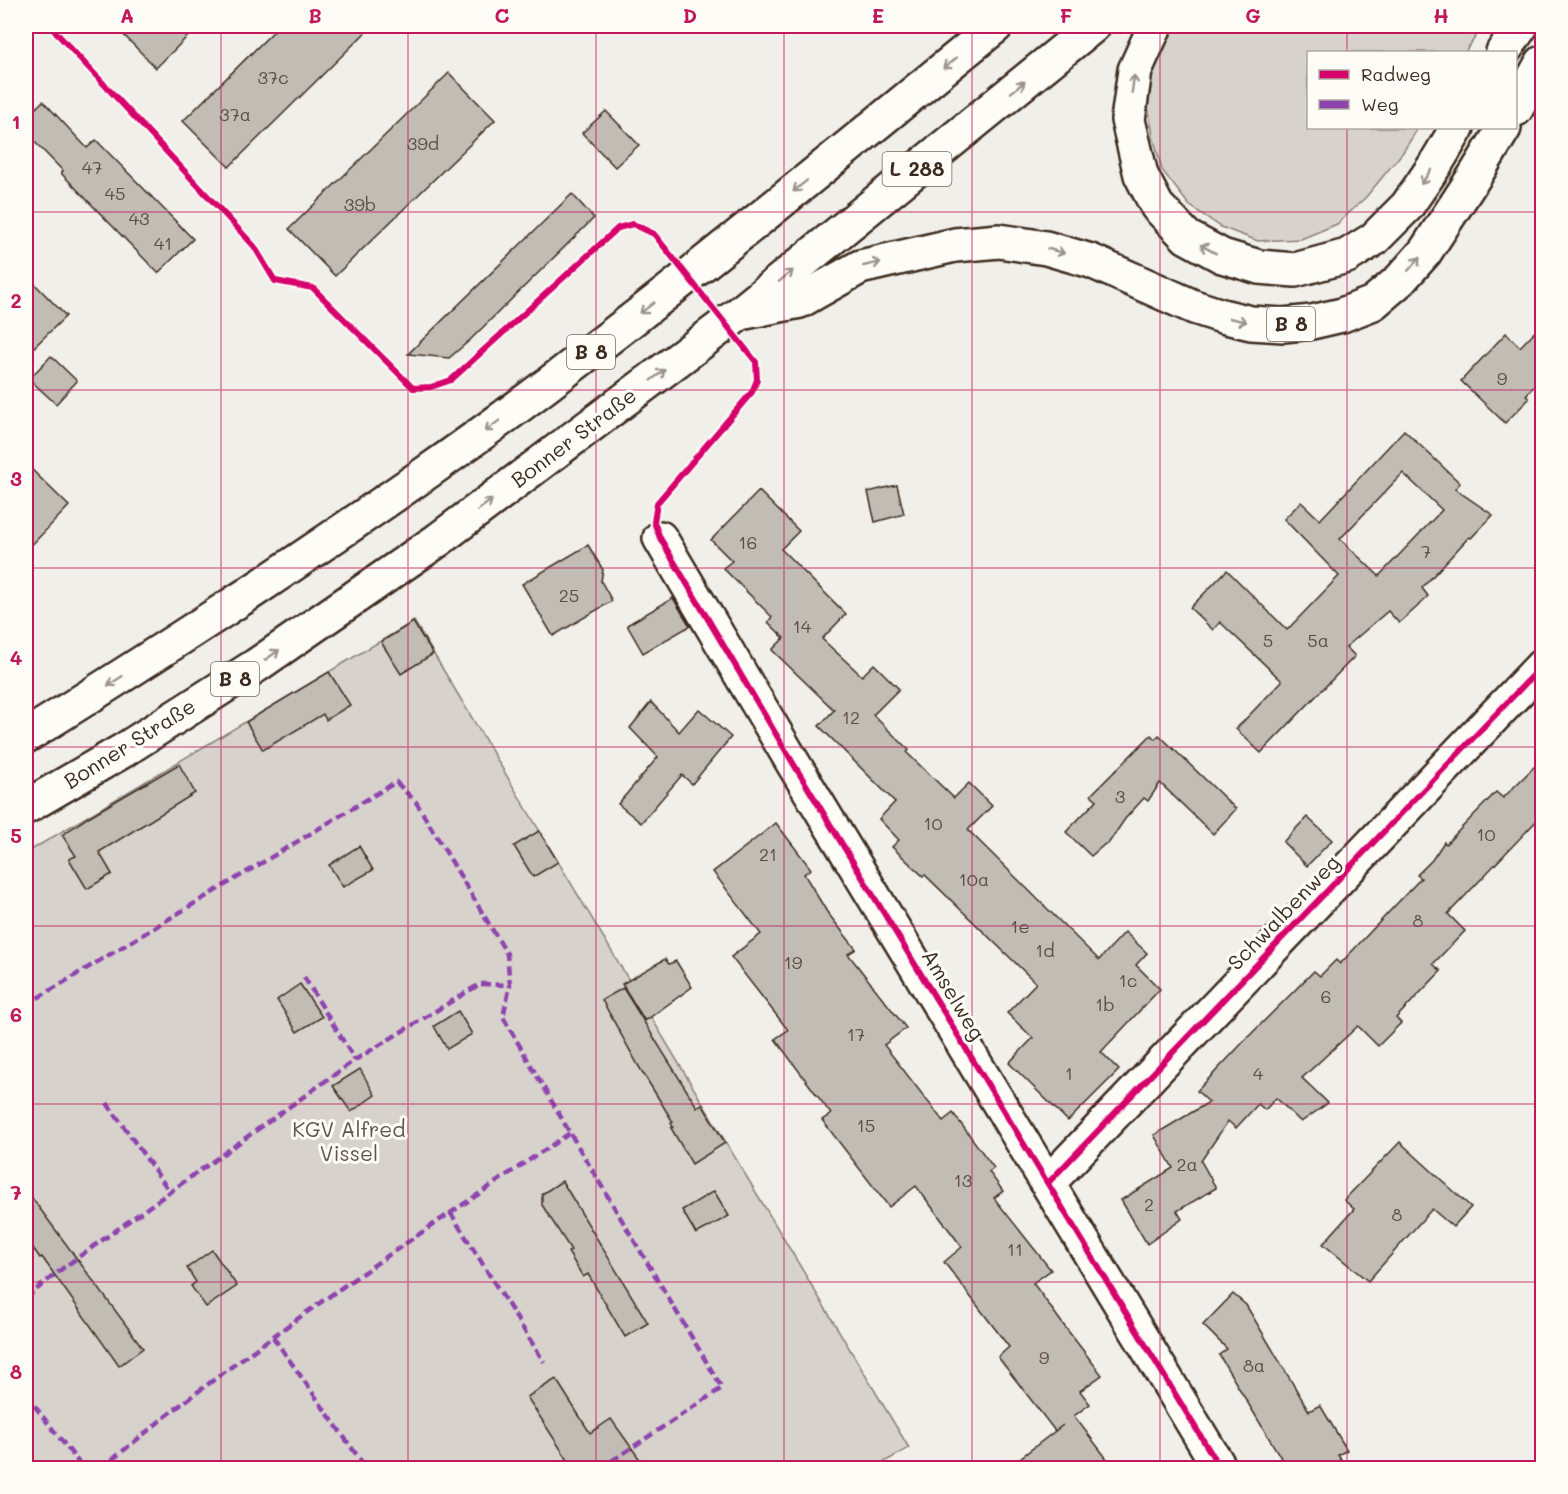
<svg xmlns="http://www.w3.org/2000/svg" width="1568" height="1494" viewBox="0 0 1568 1494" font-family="Mali,sans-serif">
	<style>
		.green { fill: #d7d2cc; stroke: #897e75; stroke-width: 1.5 }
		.building { fill: #c1bcb4; stroke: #3b2a1e; stroke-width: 1.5; fill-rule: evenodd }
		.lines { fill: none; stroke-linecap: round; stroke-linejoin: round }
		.minor-casing { stroke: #3b2a1e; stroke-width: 38 }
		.trunk-casing { stroke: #3b2a1e; stroke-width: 38 }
		.minor { stroke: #fdfcf7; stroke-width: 33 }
		.trunk { stroke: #fdfcf7; stroke-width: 33 }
		.quiet { stroke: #8e44ad; stroke-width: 4.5; stroke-dasharray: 9 4.5; stroke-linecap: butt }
		.cycleway-casing { stroke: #fdfcf7; stroke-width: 10 }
		.cycleway { stroke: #d6006c; stroke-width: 6 }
		.oneway { stroke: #9c938a }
		.grid { fill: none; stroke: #c2185b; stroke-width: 1.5; stroke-opacity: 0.55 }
		.labels { text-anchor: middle; stroke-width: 6; stroke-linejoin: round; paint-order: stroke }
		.number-label { font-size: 18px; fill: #5c4e44 }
		.shield { fill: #fdfcf7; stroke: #75695f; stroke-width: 1.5 }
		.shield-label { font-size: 20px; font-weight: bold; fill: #3b2a1e }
		.street-label { font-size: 21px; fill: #3b2a1e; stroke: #fdfcf7 }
		.park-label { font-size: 21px; fill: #62544a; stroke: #fdfcf7 }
		.neatline { fill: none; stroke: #c2185b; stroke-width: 2 }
		.grid-label { font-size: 20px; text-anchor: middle; font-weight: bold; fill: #c2185b }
	</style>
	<rect width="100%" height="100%" fill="#f1efea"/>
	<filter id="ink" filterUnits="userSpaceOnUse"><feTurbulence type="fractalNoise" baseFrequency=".0167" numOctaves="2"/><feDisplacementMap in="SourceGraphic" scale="12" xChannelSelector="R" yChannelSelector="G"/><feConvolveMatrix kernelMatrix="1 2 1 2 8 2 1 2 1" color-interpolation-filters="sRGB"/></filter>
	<g filter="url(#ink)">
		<!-- green -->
		<g class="green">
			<path d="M1173 26H1483L1465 52H1308V128H1418L1403 152 1366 197 1337 224 1301 239 1258 241 1221 227 1189 205 1162 170 1153 136 1147 101 1153 64Z"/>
			<path d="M414 621 909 1448 874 1468H26V853Z"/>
		</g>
		<!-- building -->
		<g class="building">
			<path d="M115 26H198L156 68Z"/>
			<path d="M279 26H372L229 167 183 121Z"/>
			<path d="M449 73 495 120 335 276 289 229Z"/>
			<path d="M43 101 87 148 96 140 193 239 158 273 61 173 63 171 26 133V118Z"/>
			<path d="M606 111 639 145 615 167 582 133Z"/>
			<path d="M572 194 594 218 469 341 449 358 408 354Z"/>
			<path d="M26 275 66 316 26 355Z"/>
			<path d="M1542 324V377L1526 395 1529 399 1505 423 1461 381 1506 333 1520 347Z"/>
			<path d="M51 356 77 381 56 404 29 379Z"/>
			<path d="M1404 430 1460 483 1455 489 1493 515 1471 538 1469 537 1422 588 1428 596 1416 608 1399 623 1388 611 1346 647 1355 656 1261 753 1236 729 1282 681 1220 622 1213 630 1190 608 1227 570 1287 630 1339 576 1284 519 1301 502 1320 520ZM1403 473 1442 510 1379 576 1340 539Z"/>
			<path d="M26 464 69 506 26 551Z"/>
			<path d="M897 485 904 514 875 522 868 492Z"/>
			<path d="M759 491 799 531 781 549 846 614 822 639 862 676 874 664 899 689 873 715 909 750 907 753 954 798 969 783 992 806 968 830 1099 960 1125 932 1147 953 1136 965 1160 989 1101 1052 1119 1070 1068 1121 1009 1063 1033 1038 1007 1013 1036 983 925 875 923 876 892 847 899 840 879 819 895 802 819 726 834 710 772 650 784 638 768 622 772 617 723 568 732 561 711 540Z"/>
			<path d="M588 545 603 570 601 581 612 601 553 636 522 584Z"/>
			<path d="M673 598 690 626 643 653 627 625Z"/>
			<path d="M413 622 433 654 401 674 381 642Z"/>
			<path d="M329 672 350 705 326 720 323 714 263 750 246 722Z"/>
			<path d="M651 702 679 732 699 709 731 737 692 784 682 775 641 823 618 804 658 757 630 728Z"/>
			<path d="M1151 735 1155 739 1159 735 1236 809 1213 834 1160 783 1148 801 1144 798 1125 819 1108 844H1105L1091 856 1066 832 1097 800 1091 795Z"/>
			<path d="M1542 759V815L1448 914 1465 931 1433 964 1441 971 1396 1018 1401 1023 1378 1046 1358 1026 1302 1078 1328 1103 1301 1122 1276 1098 1265 1110 1258 1104 1236 1128 1228 1121 1201 1161 1216 1188 1177 1211 1182 1219 1147 1244 1121 1200 1173 1168 1154 1135 1209 1102 1197 1091 1253 1032 1314 971 1320 976 1336 960 1340 964 1421 878 1417 875 1432 860 1444 842 1446 844 1496 792 1503 798Z"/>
			<path d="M179 764 195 793 99 852 112 874 87 889 69 859 76 856 62 835 90 816Z"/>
			<path d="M1307 817 1332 840 1307 866 1283 842Z"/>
			<path d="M776 823 811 869 804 874 827 912 856 949 848 954 906 1028 884 1045 943 1121 953 1113 994 1168 989 1172 1003 1191 994 1198 1051 1270 1033 1283 1062 1323 1102 1375 1080 1391 1090 1404 1074 1416 1114 1468H1007L1063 1425 1055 1431 998 1357 1009 1347 944 1262 962 1247 916 1186 889 1207 822 1120 831 1114 775 1039 788 1030 731 957 761 934 713 872Z"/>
			<path d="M539 831 558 862 533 877 514 846Z"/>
			<path d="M359 846 373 870 343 887 329 865Z"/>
			<path d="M665 959 669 964 676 961 692 987 645 1021 622 984Z"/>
			<path d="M300 984 322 1017 297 1032 277 1000Z"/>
			<path d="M623 988 697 1107 702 1104 725 1143 692 1164 671 1128 673 1127 671 1123 673 1122 638 1065 602 1000Z"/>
			<path d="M458 1011 472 1034 447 1049 434 1026Z"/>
			<path d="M360 1069 375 1095 351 1112 333 1086Z"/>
			<path d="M1400 1142 1471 1207 1453 1227 1432 1209 1368 1281 1323 1244 1354 1209 1344 1200Z"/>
			<path d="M562 1181 648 1323 625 1337 588 1274 583 1277 568 1252 571 1250 542 1205V1194Z"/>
			<path d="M26 1190 143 1348 119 1366 42 1257 40 1258 26 1238Z"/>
			<path d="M714 1191 729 1216 696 1234 682 1210Z"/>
			<path d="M212 1250 237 1286 206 1307 191 1286 196 1282 187 1268Z"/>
			<path d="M1233 1294 1246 1305 1309 1411 1320 1405 1347 1450 1338 1455 1346 1468H1287L1219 1355 1227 1349 1203 1325Z"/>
			<path d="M556 1379 590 1433 611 1419 646 1468H573L527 1397Z"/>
		</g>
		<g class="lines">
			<!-- minor casing -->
			<g class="minor-casing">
				<g id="minor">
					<path d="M660 538 793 763 1220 1468"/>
					<path d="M1048 1183 1542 666"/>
				</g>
			</g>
			<!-- trunk casing -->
			<g class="trunk-casing">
				<g id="trunk">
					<path d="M1155 26 1135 70 1128 120 1141 175 1157 206 1187 237 1222 256 1259 267 1295 270 1347 256 1374 239 1407 206 1435 165 1457 128"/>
					<path d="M1503 52 1521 26"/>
					<path d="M1516 109 1542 63"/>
					<path d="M745 312 800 301 860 267 955 245 999 241 1046 248 1091 261 1194 307 1222 316 1251 323 1283 325 1312 322 1342 315 1373 303 1400 280 1425 252 1476 174 1504 128"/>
					<path d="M26 736C101 690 176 641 250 593 362 518 474 442 581 359 722 252 858 138 996 26"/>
					<path d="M26 807 124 750 257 665 438 540 740 313 1093 26"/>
				</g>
			</g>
			<!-- minor -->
			<use href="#minor" class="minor"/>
			<!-- trunk -->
			<use href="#trunk" class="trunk"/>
			<!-- quiet -->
			<g class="quiet">
				<path d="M304 977 355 1060"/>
				<path d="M26 1005 396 782 416 802 507 954 510 985 503 1017 570 1133 722 1388 601 1468"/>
				<path d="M107 1103 170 1192"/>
				<path d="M450 1212 544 1362"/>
				<path d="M26 1298 63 1268 355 1060 480 984 510 985"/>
				<path d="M273 1337 366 1468"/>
				<path d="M26 1395 83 1468"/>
				<path d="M101 1468C129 1447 155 1424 183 1403 308 1308 439 1220 570 1133"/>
			</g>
			<!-- cycleway casing -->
			<g class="cycleway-casing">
				<g id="cycleway">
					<path d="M50 26 254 246 275 281 313 288 413 388 431 387 451 380 618 228 633 224 654 234 756 362 757 380 752 392 657 503 654 522 660 538 793 763 1220 1468"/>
					<path d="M1048 1183 1542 666"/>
				</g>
			</g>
			<!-- cycleway -->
			<use href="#cycleway" class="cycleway"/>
		</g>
		<!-- one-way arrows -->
		<defs><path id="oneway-shaft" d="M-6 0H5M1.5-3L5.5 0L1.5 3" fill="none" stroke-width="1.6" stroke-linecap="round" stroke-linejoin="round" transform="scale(1.5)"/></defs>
		<g class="oneway">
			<use href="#oneway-shaft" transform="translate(950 63) rotate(141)"/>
			<use href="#oneway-shaft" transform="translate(1133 84) rotate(-82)"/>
			<use href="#oneway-shaft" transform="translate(1018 87) rotate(-39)"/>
			<use href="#oneway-shaft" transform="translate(1426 177) rotate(124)"/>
			<use href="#oneway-shaft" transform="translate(800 186) rotate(141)"/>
			<use href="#oneway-shaft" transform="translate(1208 249) rotate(-151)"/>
			<use href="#oneway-shaft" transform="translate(1056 251) rotate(16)"/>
			<use href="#oneway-shaft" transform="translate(872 264) rotate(-13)"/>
			<use href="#oneway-shaft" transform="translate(1414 264) rotate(-49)"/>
			<use href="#oneway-shaft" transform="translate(786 276) rotate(-39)"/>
			<use href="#oneway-shaft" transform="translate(647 308) rotate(142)"/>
			<use href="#oneway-shaft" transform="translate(1238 320) rotate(13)"/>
			<use href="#oneway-shaft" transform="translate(658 375) rotate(-37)"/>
			<use href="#oneway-shaft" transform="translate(492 426) rotate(143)"/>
			<use href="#oneway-shaft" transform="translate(485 505) rotate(-37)"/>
			<use href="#oneway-shaft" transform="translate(272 655) rotate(-35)"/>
			<use href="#oneway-shaft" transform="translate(115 681) rotate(147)"/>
		</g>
	</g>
	<!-- grid -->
	<path class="grid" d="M221 26V1468M408 26V1468M596 26V1468M784 26V1468M972 26V1468M1160 26V1468M1347 26V52M1347 128V1468M26 212H1542M26 390H1542M26 568H1542M26 747H1542M26 926H1542M26 1104H1542M26 1282H1542"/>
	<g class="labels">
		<!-- number labels -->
		<g class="number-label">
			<text x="273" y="84">37c</text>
			<text x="235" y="121">37a</text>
			<text x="423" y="150">39d</text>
			<text x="92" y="174">47</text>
			<text x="115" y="200">45</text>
			<text x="360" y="211">39b</text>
			<text x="139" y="225">43</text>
			<text x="163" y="250">41</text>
			<text x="1502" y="385">9</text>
			<text x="748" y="549">16</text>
			<text x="1426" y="558">7</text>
			<text x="569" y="602">25</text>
			<text x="802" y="633">14</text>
			<text x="1268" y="647">5</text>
			<text x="1318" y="647">5a</text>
			<text x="851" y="724">12</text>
			<text x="1120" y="803">3</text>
			<text x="933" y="830">10</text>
			<text x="1486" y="841">10</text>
			<text x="768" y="861">21</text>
			<text x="974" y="886">10a</text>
			<text x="1418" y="927">8</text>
			<text x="1020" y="933">1e</text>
			<text x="1045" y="957">1d</text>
			<text x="793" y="969">19</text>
			<text x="1128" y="987">1c</text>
			<text x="1326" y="1003">6</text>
			<text x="1105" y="1011">1b</text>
			<text x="856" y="1041">17</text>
			<text x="1069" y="1080">1</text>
			<text x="1258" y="1080">4</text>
			<text x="866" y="1132">15</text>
			<text x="1187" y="1171">2a</text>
			<text x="963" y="1187">13</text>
			<text x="1149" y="1211">2</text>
			<text x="1397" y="1221">8</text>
			<text x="1015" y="1256">11</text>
			<text x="1044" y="1364">9</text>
			<text x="1254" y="1372">8a</text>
		</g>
		<!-- shield labels -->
		<g class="shield">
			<rect x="882.5" y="152" width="69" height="34" rx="4.5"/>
			<rect x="1267" y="307" width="48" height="34" rx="4.5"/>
			<rect x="567" y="335" width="48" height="34" rx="4.5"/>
			<rect x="211" y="662" width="48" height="34" rx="4.5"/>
		</g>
		<g class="shield-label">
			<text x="917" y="176">L 288</text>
			<text x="1291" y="331">B 8</text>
			<text x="591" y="359">B 8</text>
			<text x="235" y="686">B 8</text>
		</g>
		<!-- street labels -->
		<g class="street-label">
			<text transform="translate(574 438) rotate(-37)" y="7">Bonner Straße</text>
			<text transform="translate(130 744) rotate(-32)" y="7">Bonner Straße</text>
			<text transform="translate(1284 913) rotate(-46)" y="7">Schwalbenweg</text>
			<text transform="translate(953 995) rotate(59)" y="7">Amselweg</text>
		</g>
		<!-- park labels -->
		<g class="park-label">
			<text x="349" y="1137">KGV Alfred<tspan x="349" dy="24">Vissel</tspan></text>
		</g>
	</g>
	<!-- margin -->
	<rect width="1568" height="1494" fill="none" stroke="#fdfcf7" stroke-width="66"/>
	<!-- legend -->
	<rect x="1307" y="51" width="210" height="78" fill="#fdfcf7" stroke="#afa8a0" stroke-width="1.5"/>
	<rect x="1319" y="70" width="30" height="9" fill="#d6006c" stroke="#afa8a0" stroke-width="1.5"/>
	<text x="1361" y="81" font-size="18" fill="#3b2a1e">Radweg</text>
	<rect x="1319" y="100" width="30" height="9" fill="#8e44ad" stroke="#afa8a0" stroke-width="1.5"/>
	<text x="1361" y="111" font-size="18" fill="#3b2a1e">Weg</text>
	<rect x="33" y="33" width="1502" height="1428" class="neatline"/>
	<g class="grid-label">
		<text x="127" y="23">A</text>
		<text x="315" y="23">B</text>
		<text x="502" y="23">C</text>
		<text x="690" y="23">D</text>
		<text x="878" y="23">E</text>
		<text x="1066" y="23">F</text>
		<text x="1253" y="23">G</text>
		<text x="1441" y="23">H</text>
		<text x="16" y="129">1</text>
		<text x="16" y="308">2</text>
		<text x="16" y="486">3</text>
		<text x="16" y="665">4</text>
		<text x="16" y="843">5</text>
		<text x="16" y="1022">6</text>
		<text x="16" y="1200">7</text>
		<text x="16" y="1379">8</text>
	</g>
</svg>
